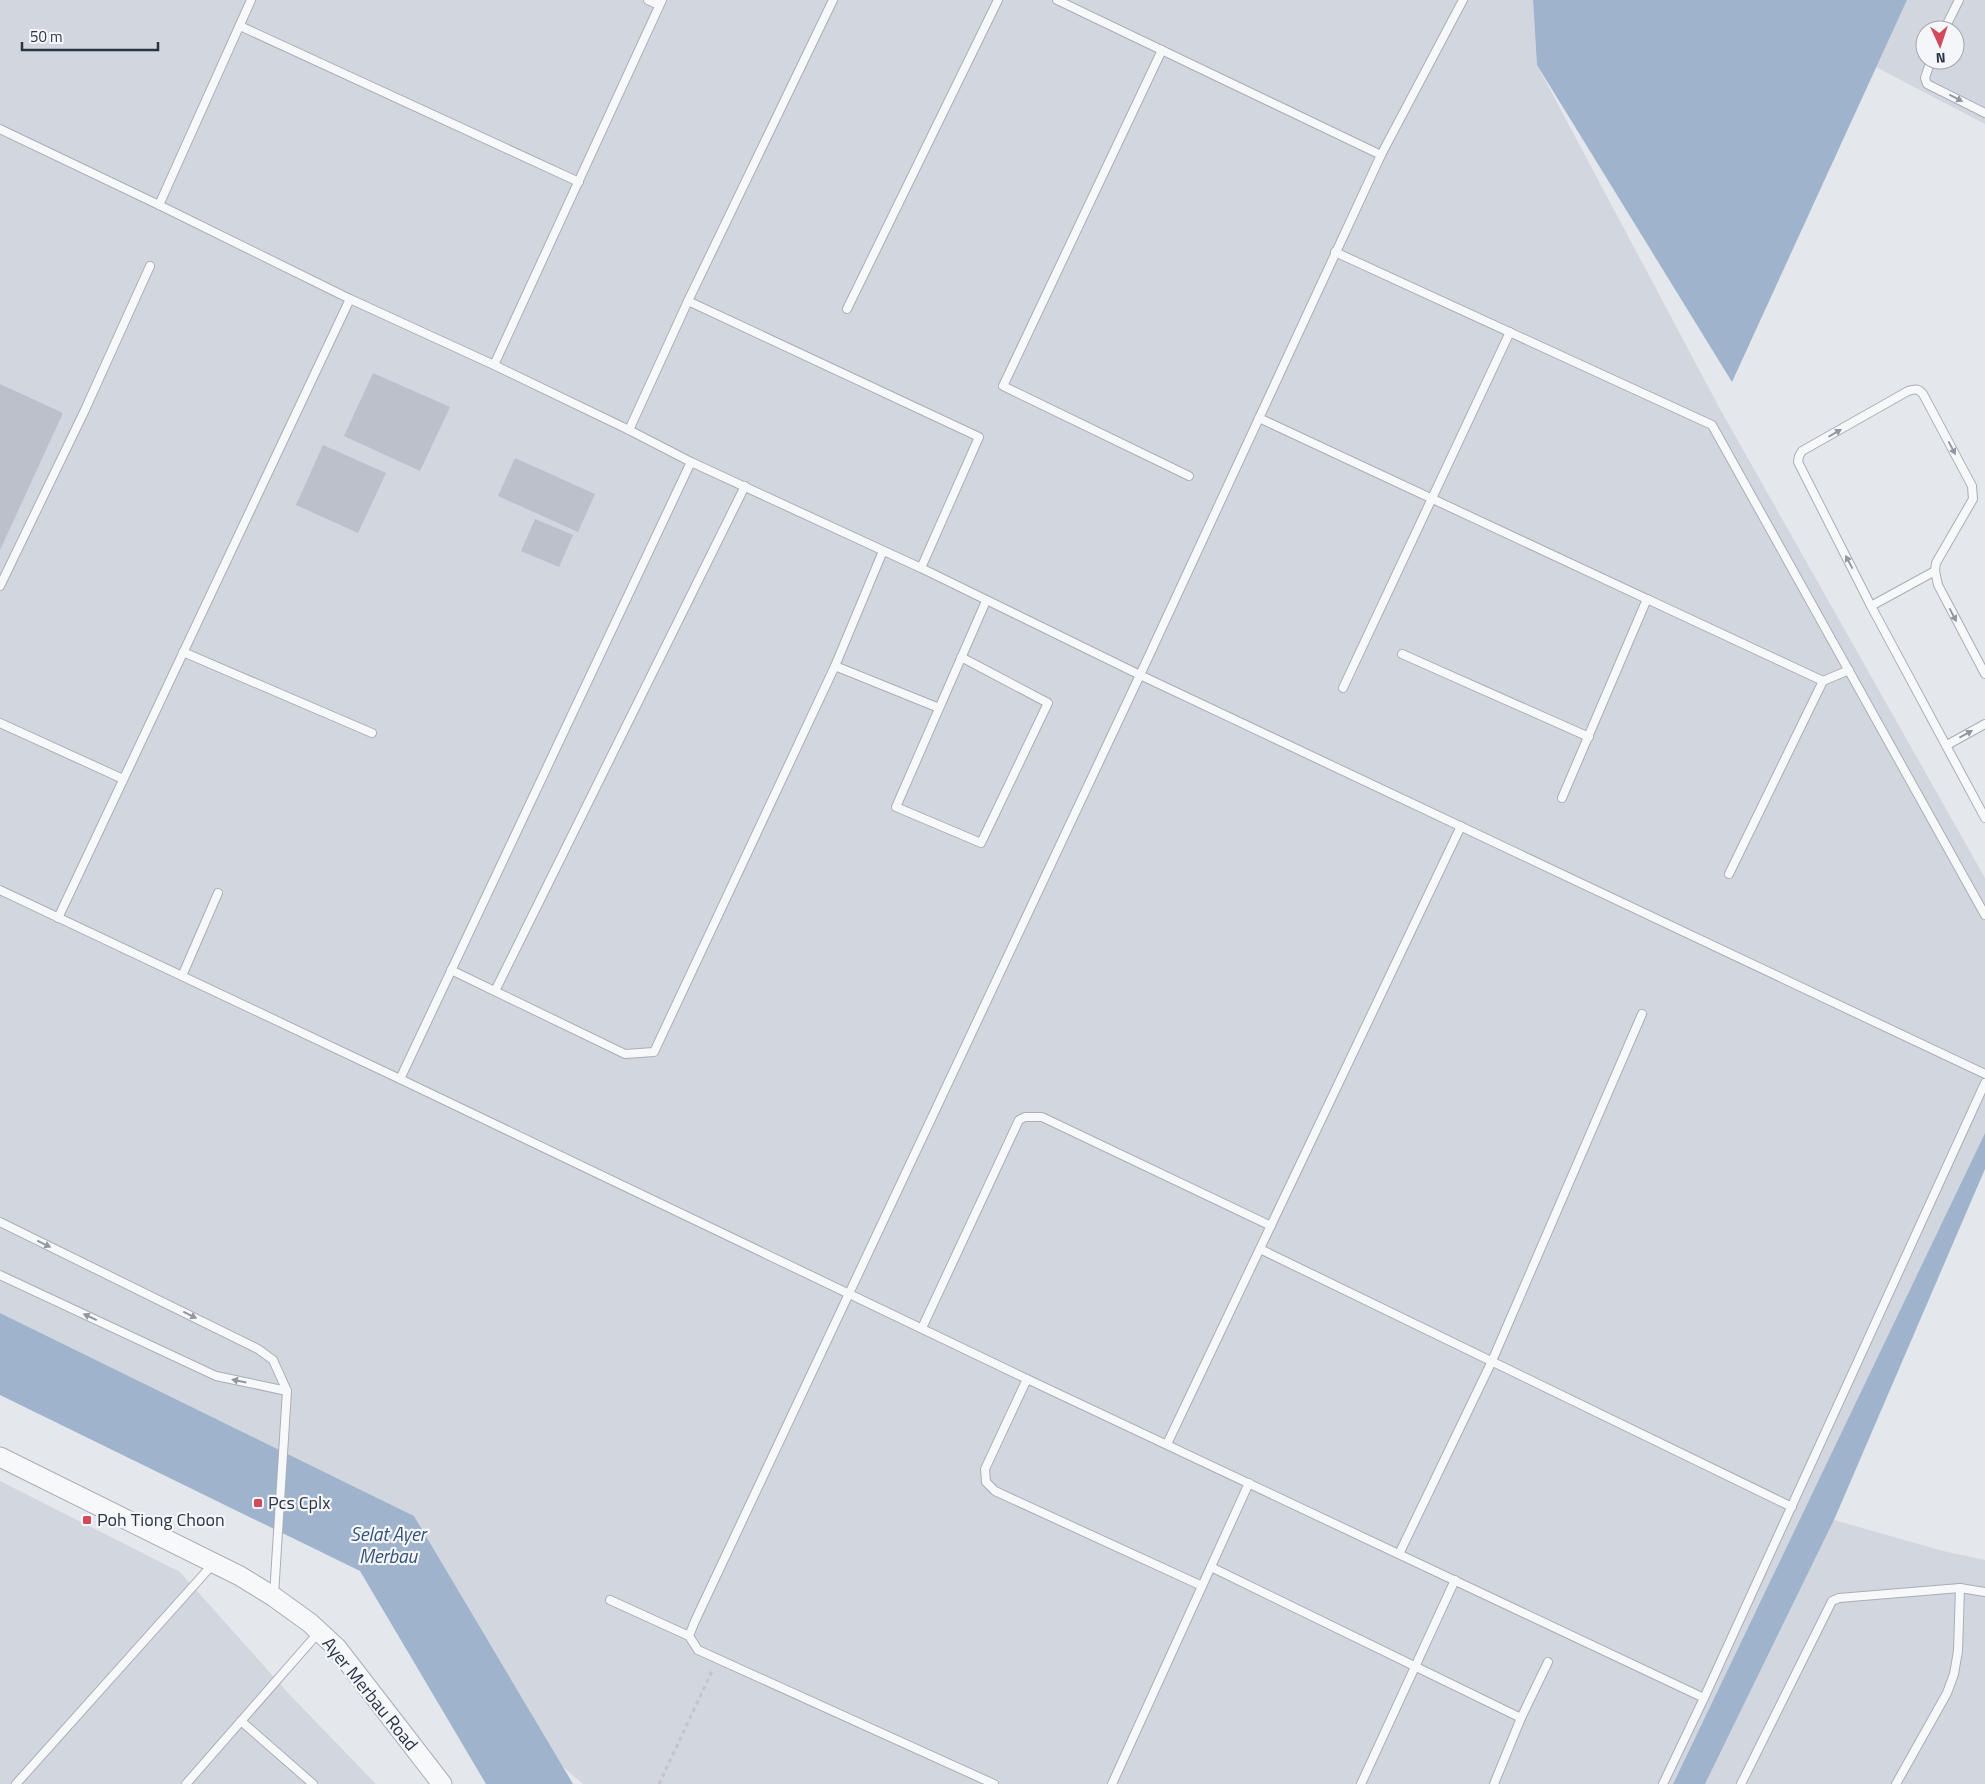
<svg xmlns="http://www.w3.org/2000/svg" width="1985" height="1784" viewBox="0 0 1985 1784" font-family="'Titillium Web',sans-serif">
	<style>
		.built { fill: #d2d6de; fill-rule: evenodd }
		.water { fill: #9fb4cc }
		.building { fill: #bbc0ca }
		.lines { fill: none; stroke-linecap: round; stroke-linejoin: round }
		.service-casing { stroke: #a9aeb7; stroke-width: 10 }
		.tertiary-casing { stroke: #a9aeb7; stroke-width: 21 }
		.path { stroke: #c2c5cb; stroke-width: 3; stroke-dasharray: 4 4; stroke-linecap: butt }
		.service { stroke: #f7f8fa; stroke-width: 8 }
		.tertiary { stroke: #f7f8fa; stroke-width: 19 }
		.oneway { fill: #9196a0 }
		.poi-dot { fill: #d1495b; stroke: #f4f6f9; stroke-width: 2 }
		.labels { text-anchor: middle; stroke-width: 4.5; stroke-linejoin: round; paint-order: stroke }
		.poi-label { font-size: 18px; fill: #2b3445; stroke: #f4f6f9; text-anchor: start }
		.street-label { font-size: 18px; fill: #2b3445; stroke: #f4f6f9 }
		.water-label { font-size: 19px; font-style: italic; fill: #34527a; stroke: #f4f6f9 }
	</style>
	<rect width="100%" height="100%" fill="#e4e7ec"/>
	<!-- built -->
	<g class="built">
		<path d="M0 0H1533L1537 65 1720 409 1985 878V1133L1673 1784H583L562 1766 414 1516 0 1313Z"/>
		<path d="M1907 0H1985V124L1876 67ZM1925 30H1955V60H1925Z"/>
		<path d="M0 1481 180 1572 289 1694 376 1784H0Z"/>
		<path d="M1834 1520 1943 1551 1985 1560V1784H1705Z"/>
	</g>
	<!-- water -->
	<g class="water">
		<path d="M1533 0H1907L1732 382 1537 65Z"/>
		<path d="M1985 1133V1169L1834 1520 1705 1784H1673Z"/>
		<path d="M0 1313 414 1516 573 1784H486L360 1571 0 1395Z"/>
	</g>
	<!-- building -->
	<g class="building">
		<path d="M373 373 450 407 420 471 344 436Z"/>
		<path d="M0 384 63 413 0 550Z"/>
		<path d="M323 445 386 473 358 533 296 505Z"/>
		<path d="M515 458 595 494 578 532 498 496Z"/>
		<path d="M535 519 573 535 559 567 521 551Z"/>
	</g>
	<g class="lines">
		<!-- service casing -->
		<g class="service-casing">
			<g id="service">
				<path d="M648 0 659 5"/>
				<path d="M1057 0 1381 155"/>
				<path d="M240 26 579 182"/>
				<path d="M1944 30 1959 0"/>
				<path d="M1162 50 1003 386 1189 476"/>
				<path d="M1931 60 1925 78 1927 84 1985 113"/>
				<path d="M0 129 159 205 350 299 494 365 629 430 691 462 921 568 1140 675 1985 1074"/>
				<path d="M159 205 251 0"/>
				<path d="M1335 252 1712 425 1985 915"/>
				<path d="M688 301 979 437 921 568"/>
				<path d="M847 309 998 0"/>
				<path d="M494 365 662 0"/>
				<path d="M1259 418 1647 599"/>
				<path d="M629 430 688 301 833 0"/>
				<path d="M0 586 84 412 150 266"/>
				<path d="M1871 606 1935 571"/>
				<path d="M183 652 372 733"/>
				<path d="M1402 654 1589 737"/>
				<path d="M961 657 1048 703 981 843 896 807 986 601"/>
				<path d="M835 666 939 708"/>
				<path d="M1985 674 1938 585 1935 571 1936 563 1973 499 1972 486 1923 394C1918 388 1915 389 1908 391L1802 451 1799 456 1798 462 1871 606 1985 818"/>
				<path d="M1343 688 1510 332"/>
				<path d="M0 723 123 779"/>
				<path d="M1947 745 1985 724"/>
				<path d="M1562 798 1647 599 1823 681"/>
				<path d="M1729 874 1823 681 1849 670"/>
				<path d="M0 890 400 1079 1027 1379 1704 1698"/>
				<path d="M58 918 350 299"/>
				<path d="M451 970 625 1054 654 1052 835 666 883 551"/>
				<path d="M182 976 218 893"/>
				<path d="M495 991 745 486"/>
				<path d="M400 1079 691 462"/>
				<path d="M0 1222 258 1349 273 1360 287 1391 274 1595"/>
				<path d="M1260 1249 1792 1507"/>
				<path d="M0 1275 216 1376 287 1391"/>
				<path d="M922 1328 1019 1120 1025 1117H1042L1271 1226"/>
				<path d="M1027 1379 985 1469 986 1482 995 1491 1202 1586"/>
				<path d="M1167 1444 1461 826"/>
				<path d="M1399 1554 1492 1361 1642 1014"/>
				<path d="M1211 1567 1521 1718"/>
				<path d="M610 1600 689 1636 698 1650 994 1784"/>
				<path d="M689 1636 695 1621 1140 675 1381 155 1463 0"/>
				<path d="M241 1721 313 1784"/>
				<path d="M16 1784 213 1564"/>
				<path d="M186 1784 319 1632"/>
				<path d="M1112 1784 1249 1483"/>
				<path d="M1361 1784 1455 1580"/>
				<path d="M1494 1784 1521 1718 1548 1662"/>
				<path d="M1663 1784 1704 1698 1985 1083"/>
				<path d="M1741 1784 1832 1601 1839 1598 1960 1588 1985 1592"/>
				<path d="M1896 1784 1947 1693 1954 1674 1958 1651 1960 1588"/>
			</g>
		</g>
		<!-- tertiary casing -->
		<g class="tertiary-casing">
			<path id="tertiary" d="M0 1457 240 1576 274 1597 310 1623 337 1648 442 1784"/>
		</g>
		<!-- path -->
		<path class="path" d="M659 1784 713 1669"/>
		<!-- service -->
		<use href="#service" class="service"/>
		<!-- tertiary -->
		<use href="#tertiary" class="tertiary"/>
	</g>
	<!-- one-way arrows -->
	<defs><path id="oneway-solid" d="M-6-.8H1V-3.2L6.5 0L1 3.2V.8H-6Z" transform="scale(1.25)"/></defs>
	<g class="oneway">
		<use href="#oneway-solid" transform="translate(1956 98) rotate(27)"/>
		<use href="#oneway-solid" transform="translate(1835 433) rotate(-30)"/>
		<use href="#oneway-solid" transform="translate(1952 448) rotate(62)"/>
		<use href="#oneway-solid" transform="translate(1849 562) rotate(-118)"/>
		<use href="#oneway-solid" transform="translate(1953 615) rotate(62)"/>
		<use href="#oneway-solid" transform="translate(1966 734) rotate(-29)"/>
		<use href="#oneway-solid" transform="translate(44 1244) rotate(26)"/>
		<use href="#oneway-solid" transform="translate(190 1315) rotate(26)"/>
		<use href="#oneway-solid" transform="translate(90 1317) rotate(-155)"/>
		<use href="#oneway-solid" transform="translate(239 1381) rotate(-168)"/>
	</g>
	<!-- markers -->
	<g class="poi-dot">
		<rect x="253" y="1498" width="10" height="10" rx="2.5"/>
		<rect x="82" y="1515" width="10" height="10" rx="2.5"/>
	</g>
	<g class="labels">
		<!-- poi labels -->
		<g class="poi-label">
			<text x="268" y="1509">Pcs Cplx</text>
			<text x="97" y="1526">Poh Tiong Choon</text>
		</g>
		<!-- street labels -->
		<g class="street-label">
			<text transform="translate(370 1694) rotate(51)" y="6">Ayer Merbau Road</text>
		</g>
		<!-- water labels -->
		<g class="water-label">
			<text x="388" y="1541">Selat Ayer<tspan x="388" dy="22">Merbau</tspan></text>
		</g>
	</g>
	<!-- north arrow -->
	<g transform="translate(1940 45) rotate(177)"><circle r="24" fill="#f4f6f9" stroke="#a4a8b1"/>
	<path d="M0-4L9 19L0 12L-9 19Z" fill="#d1495b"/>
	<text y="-8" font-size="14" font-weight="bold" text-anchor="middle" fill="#2b3445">N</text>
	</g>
	<!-- scale -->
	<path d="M22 42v8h136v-8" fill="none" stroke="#2b3445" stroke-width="2.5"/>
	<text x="30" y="42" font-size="15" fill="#2b3445" stroke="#f4f6f9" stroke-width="4" paint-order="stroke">50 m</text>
</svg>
